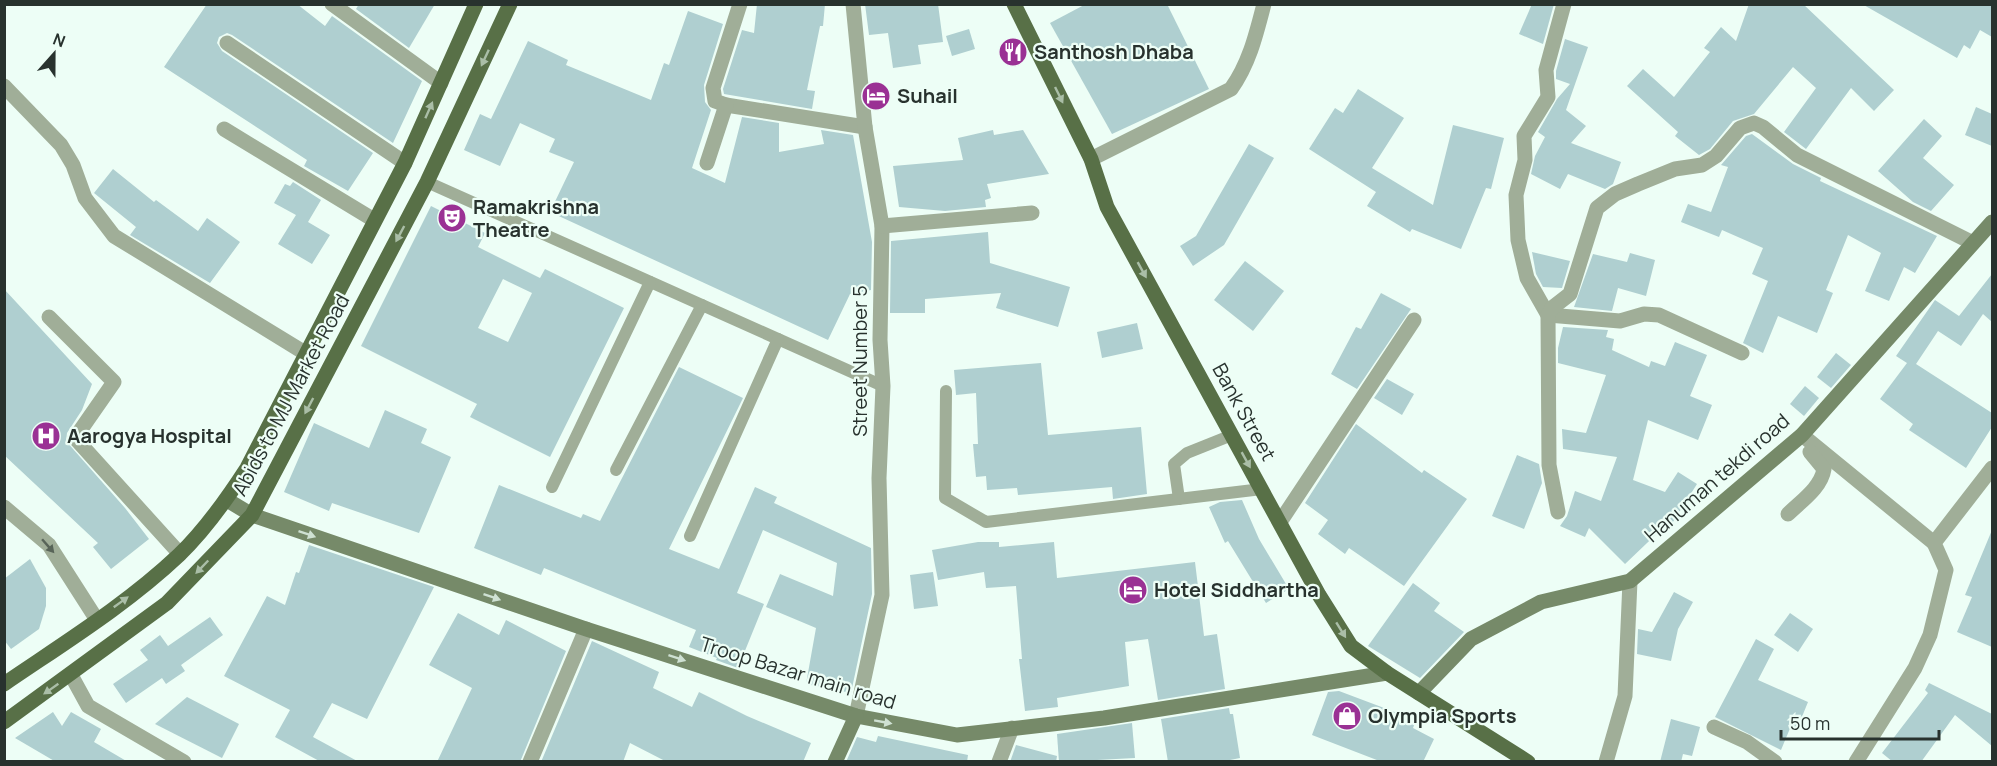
<svg xmlns="http://www.w3.org/2000/svg" width="1997" height="766" viewBox="0 0 1997 766" font-family="Manrope,sans-serif">
	<style>
		.building { fill: #afcfd0; fill-rule: evenodd }
		.lines { fill: none; stroke-linecap: round; stroke-linejoin: round }
		.lane { stroke: #a0ae98; stroke-width: 12 }
		.street { stroke: #a0ae98; stroke-width: 15 }
		.secondary { stroke: #768a69; stroke-width: 15 }
		.primary { stroke: #587047; stroke-width: 15 }
		.oneway { fill: #aabea7 }
		.oneway2 { fill: #cfe1d3 }
		.oneway3 { fill: #586458 }
		.labels { text-anchor: middle; stroke-width: 4.5; stroke-linejoin: round; paint-order: stroke }
		.poi-label { font-size: 20px; font-weight: bold; fill: #28322e; stroke: #edfef6; text-anchor: start }
		.street-label { font-size: 20px; fill: #28322e; stroke: #edfef6 }
	</style>
	<rect width="100%" height="100%" fill="#edfef6"/>
	<!-- building -->
	<g class="building">
		<path d="M207 4H297L325 26 332 16 422 81 393 143 232 35 227 33 219 37 217 43 222 51 373 153 348 191 304 166 307 160 164 67Z"/>
		<path d="M359 4H435L409 48 356 9Z"/>
		<path d="M757 4H825L823 26H820L807 90 815 91 812 109 724 94 723 89 742 30 754 33Z"/>
		<path d="M865 4H938L943 42 918 45 921 64 893 68 888 33 869 35Z"/>
		<path d="M1086 4H1167L1209 89 1112 134 1050 23Z"/>
		<path d="M1532 4H1554L1543 44 1519 34Z"/>
		<path d="M1749 4H1803L1894 90 1874 111 1851 88 1806 149 1784 132 1816 88 1793 67 1754 114 1733 121 1710 149 1699 155 1675 136 1678 132 1627 86 1643 69 1674 97 1710 52 1704 48 1721 27 1736 41Z"/>
		<path d="M1862 4H1992V37L1980 30 1970 49 1964 45 1957 58Z"/>
		<path d="M688 11 723 24 704 85 705 102 711 110 692 168 725 183 742 117 779 123V152L824 144 821 130 853 135 872 242 871 290 850 294 828 340 550 212 574 162 549 152 555 139 520 123 500 166 464 150 480 114 491 119 528 41 568 60 566 65 651 100 664 63 669 65Z"/>
		<path d="M969 29 975 49 952 56 946 36Z"/>
		<path d="M1565 39 1588 47 1566 110 1586 126 1571 143 1621 162 1613 184 1605 189 1568 174 1560 189 1531 174 1535 156 1545 137 1538 132 1557 99 1570 84 1556 79V71Z"/>
		<path d="M1358 89 1404 118 1372 168 1433 205 1453 125 1504 138 1491 189 1486 188 1461 249 1412 229 1410 232 1367 206 1376 192 1309 149 1335 108 1343 113Z"/>
		<path d="M1976 107 1992 114V146L1965 135Z"/>
		<path d="M1924 119 1942 136 1923 158 1954 185 1931 211 1913 202 1878 171Z"/>
		<path d="M993 130 994 135 1023 130 1049 174 987 184 991 198 985 200 986 207 945 211 899 207 893 166 963 160 958 138Z"/>
		<path d="M1752 134 1793 164 1821 178 1820 181 1937 236 1915 273 1904 267 1889 301 1865 291 1881 253 1848 235 1826 290 1833 293 1817 333 1778 316 1763 353 1743 343 1768 281 1752 274 1763 248 1722 230 1719 237 1681 222 1688 204 1711 212 1728 167 1721 165 1746 136Z"/>
		<path d="M1249 144 1274 158 1224 245 1193 266 1180 246 1196 236Z"/>
		<path d="M113 169 154 202 156 200 198 231 207 218 240 242 210 283 130 235 136 227 94 193Z"/>
		<path d="M293 182 321 200 308 222 330 235 312 264 278 244 296 215 274 203 285 184 290 186Z"/>
		<path d="M431 206 485 233 478 247 540 278 545 269 624 308 550 457 470 417 477 404 361 346ZM503 279 532 293 508 342 478 328Z"/>
		<path d="M988 232 990 263 1070 287 1058 327 996 308 1001 293 925 299V313H890L891 241Z"/>
		<path d="M1532 252 1570 261 1562 288 1543 287 1536 274Z"/>
		<path d="M1630 253 1655 260 1646 296 1618 288 1612 311 1574 307 1593 254 1627 262Z"/>
		<path d="M1245 261 1284 291 1253 331 1214 300Z"/>
		<path d="M1992 274V322L1983 314 1961 346 1938 331 1916 364 1992 413V427L1966 468 1909 430 1913 424 1880 399 1907 363 1896 356 1935 300 1959 316Z"/>
		<path d="M4 289 92 384 82 410 67 433 66 441 125 508 149 539 111 569 93 547 98 543 4 455Z"/>
		<path d="M1381 293 1411 309 1357 389 1331 374 1356 327 1361 329Z"/>
		<path d="M1137 323 1143 349 1102 358 1097 332Z"/>
		<path d="M1563 327 1608 330 1606 337 1614 339 1612 350 1649 367 1651 361 1665 366 1675 342 1707 355 1690 396 1712 405 1698 440 1648 420 1633 480 1665 492 1678 472 1697 484 1671 525 1668 523 1625 564 1589 528 1585 537 1560 526 1567 516 1575 491 1601 501 1617 457 1563 449 1562 429 1586 433 1606 375 1558 363V348Z"/>
		<path d="M1836 353 1851 365 1831 388 1817 377Z"/>
		<path d="M1041 363 1048 435 1141 427 1147 494 1113 499 1112 487 1018 495 1017 488 987 490 986 476 976 477 973 444H978L976 393 956 395 954 370Z"/>
		<path d="M679 367 743 398 669 549 719 569 755 487 777 497 774 503 871 548 872 594 851 693 806 684 816 628 766 607 780 574 833 596 837 563 763 530 737 593 764 604 738 668 716 660 717 658 689 647 696 630 544 568 541 575 474 548 499 485 581 518 583 514 600 521Z"/>
		<path d="M1387 379 1414 394 1402 415 1374 398Z"/>
		<path d="M1805 386 1819 398 1804 416 1790 404Z"/>
		<path d="M385 410 427 429 421 443 451 457 419 533 332 503 329 511 284 492 314 423 369 448Z"/>
		<path d="M1356 424 1422 473 1424 470 1467 499 1404 586 1349 548 1345 554 1318 534 1328 520 1305 503Z"/>
		<path d="M1517 455 1539 464 1542 483 1524 529 1492 516Z"/>
		<path d="M1242 500 1259 539 1289 589 1266 603 1228 541 1225 543 1209 507 1220 502Z"/>
		<path d="M1992 530V647L1957 632 1972 597 1965 595Z"/>
		<path d="M978 542H999V547L1054 542 1057 578 1195 562 1204 636 1217 634 1225 689 1158 700 1148 639 1125 642 1129 686 1057 698 1058 707 1025 711 1019 659H1022L1016 586 986 588 984 572 938 580 932 550Z"/>
		<path d="M309 545 434 587 367 719 332 703 313 737 359 762H321L275 737 290 710 224 676 267 596 285 605 296 572 299 573Z"/>
		<path d="M30 559 46 588V606L39 629 11 649 4 640V579Z"/>
		<path d="M933 572 938 606 914 609 910 575Z"/>
		<path d="M1413 583 1440 603 1434 611 1464 632 1420 678 1368 646Z"/>
		<path d="M1674 592 1693 602 1678 629 1671 661 1637 654 1638 629 1652 632Z"/>
		<path d="M458 613 499 635 506 620 566 651 520 762H437L472 688 429 665Z"/>
		<path d="M1790 613 1813 629 1798 652 1774 635Z"/>
		<path d="M210 617 223 635 181 665 185 671 166 684 162 678 126 703 113 684 148 660 140 650 160 635 168 646Z"/>
		<path d="M1756 639 1774 649 1758 680 1808 702 1797 729 1791 726 1781 750 1715 717Z"/>
		<path d="M592 641 659 672 653 688 692 707 699 692 747 716 811 743 803 762H667L630 743 623 762H541Z"/>
		<path d="M1929 683 1992 714V746L1955 715 1921 762H1893L1882 753 1928 693 1925 690Z"/>
		<path d="M1339 691 1416 720 1413 728 1434 739 1423 762H1382L1312 735 1328 692Z"/>
		<path d="M187 697 239 724 222 758 155 724Z"/>
		<path d="M1229 708 1230 714H1233L1240 758 1220 762H1168L1161 719Z"/>
		<path d="M53 712 62 726 71 712 101 729 94 742 128 762H56L15 738Z"/>
		<path d="M1671 719 1700 727 1692 756 1683 754 1681 762H1660Z"/>
		<path d="M1132 723 1135 758 1059 762 1057 734Z"/>
		<path d="M878 736 968 755 967 762H846L857 737 876 742Z"/>
		<path d="M1016 745 1057 756 1056 762H1010Z"/>
	</g>
	<g class="lines">
		<!-- lane -->
		<g class="lane">
			<path d="M427 182 883 386"/>
			<path d="M946 391 945 498 986 522 1262 489"/>
			<path d="M616 470 702 305"/>
			<path d="M552 487 650 282"/>
			<path d="M1179 499 1174 464 1187 453 1232 435"/>
			<path d="M690 536 778 339"/>
		</g>
		<!-- street -->
		<g class="street">
			<path d="M332 4 441 83"/>
			<path d="M740 4 713 88 715 101 726 105 865 127"/>
			<path d="M853 4 865 127 882 226 880 340 883 386 879 478 882 595 856 716"/>
			<path d="M1564 4 1546 70 1548 97 1524 136 1525 160 1516 195 1518 240 1527 278 1548 315 1620 321 1644 314 1659 315 1742 353"/>
			<path d="M227 43 405 163"/>
			<path d="M4 86 61 145 73 165 85 198 114 236 305 353"/>
			<path d="M224 129 374 220"/>
			<path d="M1091 159 1231 89C1249 64 1256 35 1264 4"/>
			<path d="M707 163 726 105"/>
			<path d="M882 226 1032 213"/>
			<path d="M49 317 114 382 75 438 180 554"/>
			<path d="M1802 435 1934 543"/>
			<path d="M4 507 49 545 97 620"/>
			<path d="M1558 512 1549 465 1548 315 1552 308 1570 294 1597 208 1615 194 1638 184 1675 169 1702 165 1716 156 1740 128 1754 123 1763 127 1797 155 1973 243"/>
			<path d="M1788 514C1801 501 1821 488 1824 469L1810 452"/>
			<path d="M1280 522 1414 320"/>
			<path d="M71 675 88 706 184 762"/>
			<path d="M1714 727 1747 742 1775 762"/>
			<path d="M530 762 586 629"/>
			<path d="M999 762 1012 728"/>
			<path d="M1606 762 1625 696 1630 581"/>
			<path d="M1856 762 1915 668 1930 635 1946 570 1934 543 1992 468"/>
		</g>
		<!-- secondary -->
		<g class="secondary">
			<path d="M227 500 252 515 586 629 856 716 957 735 1104 718 1387 673"/>
			<path d="M1419 693 1471 639 1541 602 1630 581 1802 435 1992 222"/>
			<path d="M835 762 856 716"/>
		</g>
		<!-- primary -->
		<g class="primary">
			<path d="M1014 4 1091 159 1107 207 1319 595 1351 646 1387 673 1528 762"/>
			<path d="M4 684C64 643 126 605 179 555 205 530 227 499 247 468L405 163 476 4"/>
			<path d="M4 722 167 603 252 515 427 182 510 4"/>
		</g>
	</g>
	<!-- one-way arrows -->
	<defs><path id="oneway-solid" d="M-6-.8H1V-3.2L6.5 0L1 3.2V.8H-6Z" transform="scale(1.5)"/></defs>
	<g class="oneway">
		<use href="#oneway-solid" transform="translate(485 58) rotate(115)"/>
		<use href="#oneway-solid" transform="translate(1059 95) rotate(64)"/>
		<use href="#oneway-solid" transform="translate(429 110) rotate(-66)"/>
		<use href="#oneway-solid" transform="translate(400 234) rotate(118)"/>
		<use href="#oneway-solid" transform="translate(1142 270) rotate(61)"/>
		<use href="#oneway-solid" transform="translate(309 406) rotate(118)"/>
		<use href="#oneway-solid" transform="translate(1246 460) rotate(61)"/>
		<use href="#oneway-solid" transform="translate(202 567) rotate(134)"/>
		<use href="#oneway-solid" transform="translate(121 602) rotate(-36)"/>
		<use href="#oneway-solid" transform="translate(1341 630) rotate(58)"/>
		<use href="#oneway-solid" transform="translate(51 689) rotate(145)"/>
	</g>
	<g class="oneway2">
		<use href="#oneway-solid" transform="translate(307 534) rotate(19)"/>
		<use href="#oneway-solid" transform="translate(492 597) rotate(19)"/>
		<use href="#oneway-solid" transform="translate(677 658) rotate(18)"/>
		<use href="#oneway-solid" transform="translate(883 722) rotate(10)"/>
	</g>
	<use class="oneway3" href="#oneway-solid" transform="translate(48 546) rotate(49)"/>
	<!-- icons -->
	<defs>
		<g id="restaurant-disc" transform="scale(1.5)"><circle r="9.5" fill="#9a3194" stroke="#edfef6"/><path d="M-5-6h1v4h1v-4h1v4h1v-4h1v5L-1.5 .5V6h-2V.5L-5-1ZM5-6V6H3V1.5H1.5Q1.5-4 5-6Z" fill="#fff"/></g>
		<g id="hotel-disc" transform="scale(1.5)"><circle r="9.5" fill="#9a3194" stroke="#edfef6"/><path d="M-6-4.5h1.5V1H6V5H4.5V3h-9V5H-6ZM-4 0a1.8 1.8 0 1 1 3.6 0ZM.5 0V-2.5h3Q6-2.5 6 0Z" fill="#fff"/></g>
		<g id="theatre-disc" transform="scale(1.5)"><circle r="9.5" fill="#9a3194" stroke="#edfef6"/><path d="M-5-5.5Q0-4 5-5.5V0Q5 5 0 6Q-5 5-5 0ZM-3.3-2.5H-1v1.5H-3.3ZM1-2.5H3.3v1.5H1ZM-2.8 1Q0 5.5 2.8 1Z" fill="#fff"/></g>
		<g id="hospital-disc" transform="scale(1.5)"><circle r="9.5" fill="#9a3194" stroke="#edfef6"/><path d="M-5-5h3v3.5h4V-5h3V5h-3V1.5h-4V5h-3Z" fill="#fff"/></g>
		<g id="shop-disc" transform="scale(1.5)"><circle r="9.5" fill="#9a3194" stroke="#edfef6"/><path d="M-5-2.5h2.3a2.7 3.5 0 0 1 5.4 0H5L5.5 6h-11ZM-1.5-2.5h3a1.5 2.3 0 0 0-3 0Z" fill="#fff"/></g>
	</defs>
	<g fill-rule="evenodd">
		<use href="#restaurant-disc" x="1013" y="52"/>
		<use href="#hotel-disc" x="876" y="96"/>
		<use href="#theatre-disc" x="452" y="218"/>
		<use href="#hospital-disc" x="46" y="436"/>
		<use href="#hotel-disc" x="1133" y="590"/>
		<use href="#shop-disc" x="1347" y="716"/>
	</g>
	<g class="labels">
		<!-- poi labels -->
		<g class="poi-label">
			<text x="1034" y="59">Santhosh Dhaba</text>
			<text x="897" y="103">Suhail</text>
			<text x="473" y="214">Ramakrishna<tspan x="473" dy="23">Theatre</tspan></text>
			<text x="67" y="443">Aarogya Hospital</text>
			<text x="1154" y="597">Hotel Siddhartha</text>
			<text x="1368" y="723">Olympia Sports</text>
		</g>
		<!-- street labels -->
		<g class="street-label">
			<text transform="translate(860 361) rotate(-90)" y="7">Street Number 5</text>
			<text transform="translate(291 395) rotate(-62)" y="7">Abids to MJ Market Road</text>
			<text transform="translate(1244 412) rotate(61)" y="7">Bank Street</text>
			<text transform="translate(1717 478) rotate(-41)" y="7">Hanuman tekdi road</text>
			<text transform="translate(798 673) rotate(17)" y="7">Troop Bazar main road</text>
		</g>
	</g>
	<!-- border -->
	<rect width="1997" height="766" fill="none" stroke="#28322e" stroke-width="12"/>
	<!-- north arrow -->
	<g transform="translate(54 54) rotate(21)" stroke="#edfef6" stroke-width="4.5" paint-order="stroke">
	<path d="M0-4.5L10 22L0 15L-10 22Z" fill="#28322e"/>
	<text y="-9" font-size="16" font-weight="bold" text-anchor="middle" fill="#28322e">N</text>
	</g>
	<!-- scale -->
	<path d="M1781 730v9h158v-9" fill="none" stroke="#28322e" stroke-width="3"/>
	<text x="1790" y="730" font-size="18" fill="#28322e" stroke="#edfef6" stroke-width="4.5" paint-order="stroke">50 m</text>
</svg>
